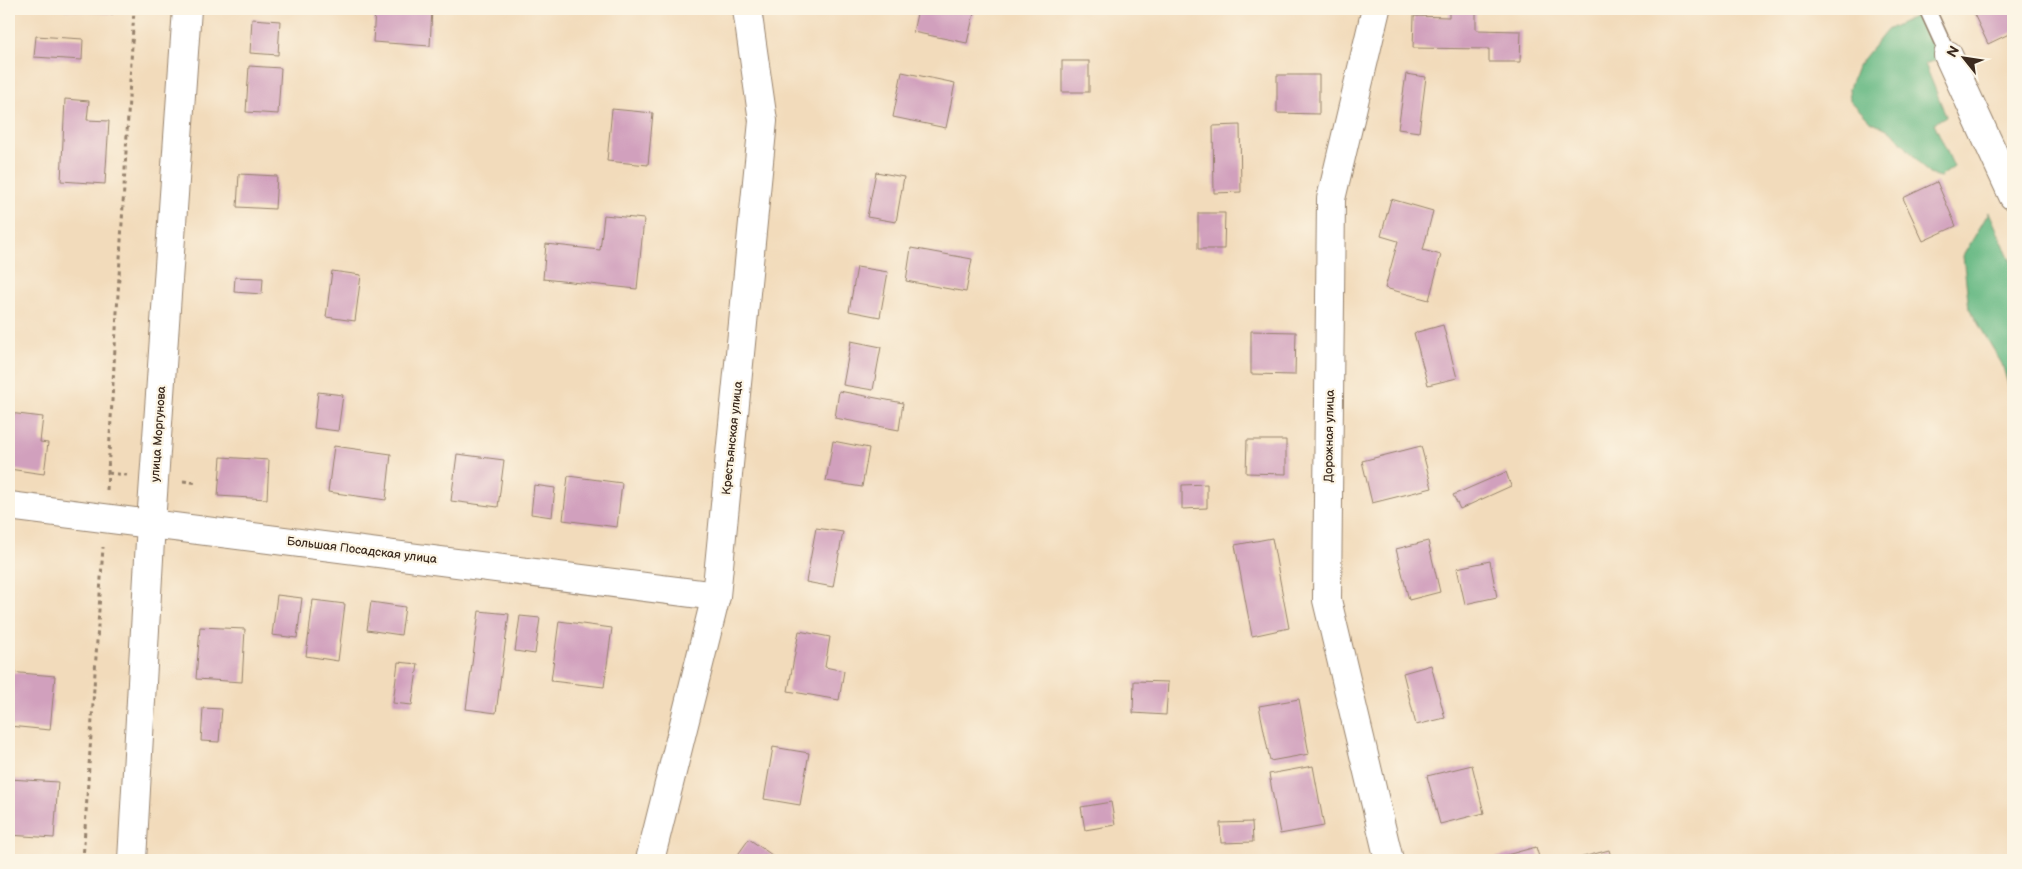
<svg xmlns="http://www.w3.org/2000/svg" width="2022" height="869" viewBox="0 0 2022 869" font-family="'Balsamiq Sans',sans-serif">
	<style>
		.forest { fill: #69ba85; stroke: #527252 }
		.building { fill: #d1a0bd }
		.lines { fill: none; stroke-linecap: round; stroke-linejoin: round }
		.lane-casing { stroke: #96826c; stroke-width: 18 }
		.street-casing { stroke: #96826c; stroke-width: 30 }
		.secondary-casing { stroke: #96826c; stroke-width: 30 }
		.path { stroke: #96826c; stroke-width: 3; stroke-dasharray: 4 4; stroke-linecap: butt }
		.lane { stroke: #fff; stroke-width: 15 }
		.street { stroke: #fff; stroke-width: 28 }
		.secondary { stroke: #fff; stroke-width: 28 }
		.labels { text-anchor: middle; stroke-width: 4.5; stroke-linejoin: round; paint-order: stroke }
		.street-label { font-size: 12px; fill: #3b2a1e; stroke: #fcf5e5 }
	</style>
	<rect width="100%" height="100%" fill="#fcf5e5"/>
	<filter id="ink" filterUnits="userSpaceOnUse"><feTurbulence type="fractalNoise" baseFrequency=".02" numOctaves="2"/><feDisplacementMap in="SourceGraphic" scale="10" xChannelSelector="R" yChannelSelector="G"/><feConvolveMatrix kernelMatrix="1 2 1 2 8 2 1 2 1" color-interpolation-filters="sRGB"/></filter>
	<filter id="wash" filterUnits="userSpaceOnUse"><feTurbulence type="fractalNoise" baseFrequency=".0096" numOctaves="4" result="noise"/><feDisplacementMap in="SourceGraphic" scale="20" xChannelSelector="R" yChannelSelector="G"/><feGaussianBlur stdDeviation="1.12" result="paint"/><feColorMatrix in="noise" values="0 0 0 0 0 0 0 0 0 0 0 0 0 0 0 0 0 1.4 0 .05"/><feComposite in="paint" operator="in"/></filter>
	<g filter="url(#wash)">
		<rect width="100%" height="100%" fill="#f2dbbb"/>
		<!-- forest -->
		<g class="forest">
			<path d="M1928 10 1948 55 1925 64 1946 116 1934 123 1954 167 1940 177 1929 174 1893 132 1869 120 1850 100 1849 88 1857 67 1887 30Z"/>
			<path d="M1989 212 2013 266V401L2002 364 1969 308 1963 256Z"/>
		</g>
		<g id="blocks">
			<!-- building -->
			<g class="building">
				<path d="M64 9H114L113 14 64 10Z"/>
				<path d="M375 9H432L430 46 373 42Z"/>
				<path d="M918 9H975L967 43 913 32Z"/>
				<path d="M1449 9H1476V30L1521 31 1520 62H1489V49L1413 48 1414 16 1449 17Z"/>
				<path d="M1980 9H2013V32L1988 44 1973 12Z"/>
				<path d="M252 19 280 21 278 55 250 53Z"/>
				<path d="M36 36 83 39 82 60 34 57Z"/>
				<rect x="1062" y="61" width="27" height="31"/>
				<path d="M249 66 281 68 278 114 246 112Z"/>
				<path d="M902 72 955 83 946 128 893 117Z"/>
				<path d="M1406 74 1426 77 1419 132 1398 129Z"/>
				<path d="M1277 75H1319V114L1277 113Z"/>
				<path d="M65 99 89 101 87 120 109 121 105 184 61 181Z"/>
				<path d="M612 109 653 113 648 165 607 161Z"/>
				<path d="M1240 125 1241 192 1214 193 1213 126Z"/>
				<path d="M876 172 904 177 896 222 867 217Z"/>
				<path d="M239 174 277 176 275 209 237 207Z"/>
				<path d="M1937 182 1956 226 1923 241 1903 198Z"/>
				<path d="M1391 199 1433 211 1423 250 1441 255 1429 300 1385 288 1398 241 1381 236Z"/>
				<path d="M1198 213H1225L1224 249H1198Z"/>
				<path d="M604 215 644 219 637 289 543 279 546 244 600 250Z"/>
				<path d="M911 248 972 259 966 292 906 281Z"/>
				<path d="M857 267 888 272 880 317 849 311Z"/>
				<path d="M332 271 361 275 355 321 326 317Z"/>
				<path d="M235 277 263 278 262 294 234 292Z"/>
				<path d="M1443 325 1457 378 1428 385 1414 333Z"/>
				<path d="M1251 331 1296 332 1295 375 1251 374Z"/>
				<path d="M851 341 881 347 873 390 843 385Z"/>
				<path d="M839 391 903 403 899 430 835 418Z"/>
				<path d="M318 392 343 395 338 431 314 428Z"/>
				<path d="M9 413 43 417 40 442 48 443 44 474 9 469Z"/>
				<path d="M1247 440H1286V474L1246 473Z"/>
				<path d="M833 441 869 448 862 487 826 481Z"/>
				<path d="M334 446 391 454 386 500 328 492Z"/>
				<path d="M1421 446 1432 488 1372 503 1362 461Z"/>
				<path d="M457 454 504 460 498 507 451 501Z"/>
				<path d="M221 457 269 460 267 499 218 496Z"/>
				<path d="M1506 472 1511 486 1460 509 1453 495Z"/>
				<path d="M568 476 622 483 617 527 563 520Z"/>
				<path d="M1207 484V508L1182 509V485Z"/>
				<path d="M534 485 555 488 552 517 531 514Z"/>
				<path d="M816 528 843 532 833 587 806 582Z"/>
				<path d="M1272 538 1289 628 1252 636 1235 545Z"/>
				<path d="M1428 541 1440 592 1409 600 1396 549Z"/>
				<path d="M1490 561 1497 597 1465 604 1457 568Z"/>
				<path d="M277 595 302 598 297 638 272 635Z"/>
				<path d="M313 600 345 604 338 661 306 656Z"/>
				<path d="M371 602 405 607 401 635 367 630Z"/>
				<path d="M479 611 509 614 496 713 466 709Z"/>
				<path d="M520 616 540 618 535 654 515 651Z"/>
				<path d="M559 621 612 628 604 687 551 681Z"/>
				<path d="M200 627 245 629 242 682 196 679Z"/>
				<path d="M799 631 830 637 825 667 844 671 839 700 788 691Z"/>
				<path d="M398 662 418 664 412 705 393 703Z"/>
				<path d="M1431 665 1445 718 1416 725 1403 673Z"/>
				<path d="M9 672 55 676 50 730 9 726Z"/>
				<path d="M1134 681 1168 682 1166 715 1133 713Z"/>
				<path d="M1299 699 1309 754 1270 761 1259 706Z"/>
				<path d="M203 708 222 709 219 742 201 741Z"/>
				<path d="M773 747 809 753 800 805 764 799Z"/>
				<path d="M1472 765 1484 813 1440 824 1427 776Z"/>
				<path d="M1313 766 1324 826 1280 834 1269 774Z"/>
				<path d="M9 779 58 782 54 838 9 835Z"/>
				<path d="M1111 802 1115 825 1085 830 1081 807Z"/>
				<path d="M1252 822 1253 842 1221 843 1220 823Z"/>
				<path d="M749 839 772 855 768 860H734Z"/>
				<path d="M1536 847 1540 860H1488Z"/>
				<path d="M1609 850 1612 860H1572Z"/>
			</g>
		</g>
	</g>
	<g filter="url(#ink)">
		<use href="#blocks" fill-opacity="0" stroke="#96826c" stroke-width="1"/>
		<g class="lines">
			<!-- lane casing -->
			<g class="lane-casing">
				<path id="lane" d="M1927 9 1948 55"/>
			</g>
			<!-- street casing -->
			<g class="street-casing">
				<g id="street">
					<path d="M1376 9 1331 199 1327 600 1389 860"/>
					<path d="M1948 55 2013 196"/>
					<path d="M9 506 716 596"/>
					<path d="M650 860 716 596 763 121 747 9"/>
				</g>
			</g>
			<!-- secondary casing -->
			<g class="secondary-casing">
				<path id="secondary" d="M132 860 151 523 187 9"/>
			</g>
			<!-- path -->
			<g class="path">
				<path d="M108 473 127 475"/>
				<path d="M183 481 198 483"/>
				<path d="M107 490 134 9"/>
				<path d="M83 860 103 547"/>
			</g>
			<!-- lane -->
			<use href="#lane" class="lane"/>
			<!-- street -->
			<use href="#street" class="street"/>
			<!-- secondary -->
			<use href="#secondary" class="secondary"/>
		</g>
	</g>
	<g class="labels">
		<!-- street labels -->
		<g class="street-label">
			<text transform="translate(158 434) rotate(-86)" y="4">улица Моргунова</text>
			<text transform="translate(1329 436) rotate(-89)" y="4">Дорожная улица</text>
			<text transform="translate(732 438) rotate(-84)" y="4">Крестьянская улица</text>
			<text transform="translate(362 550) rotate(7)" y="4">Большая Посадская улица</text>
		</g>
	</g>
	<!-- margin -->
	<rect width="2022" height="869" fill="none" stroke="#fcf5e5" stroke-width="30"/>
	<!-- north arrow -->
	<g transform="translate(1964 58) rotate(300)" stroke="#fcf5e5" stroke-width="4" paint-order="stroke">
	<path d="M0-4L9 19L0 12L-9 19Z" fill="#3b2a1e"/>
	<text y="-8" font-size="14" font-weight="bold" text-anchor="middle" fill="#3b2a1e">N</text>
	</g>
</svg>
